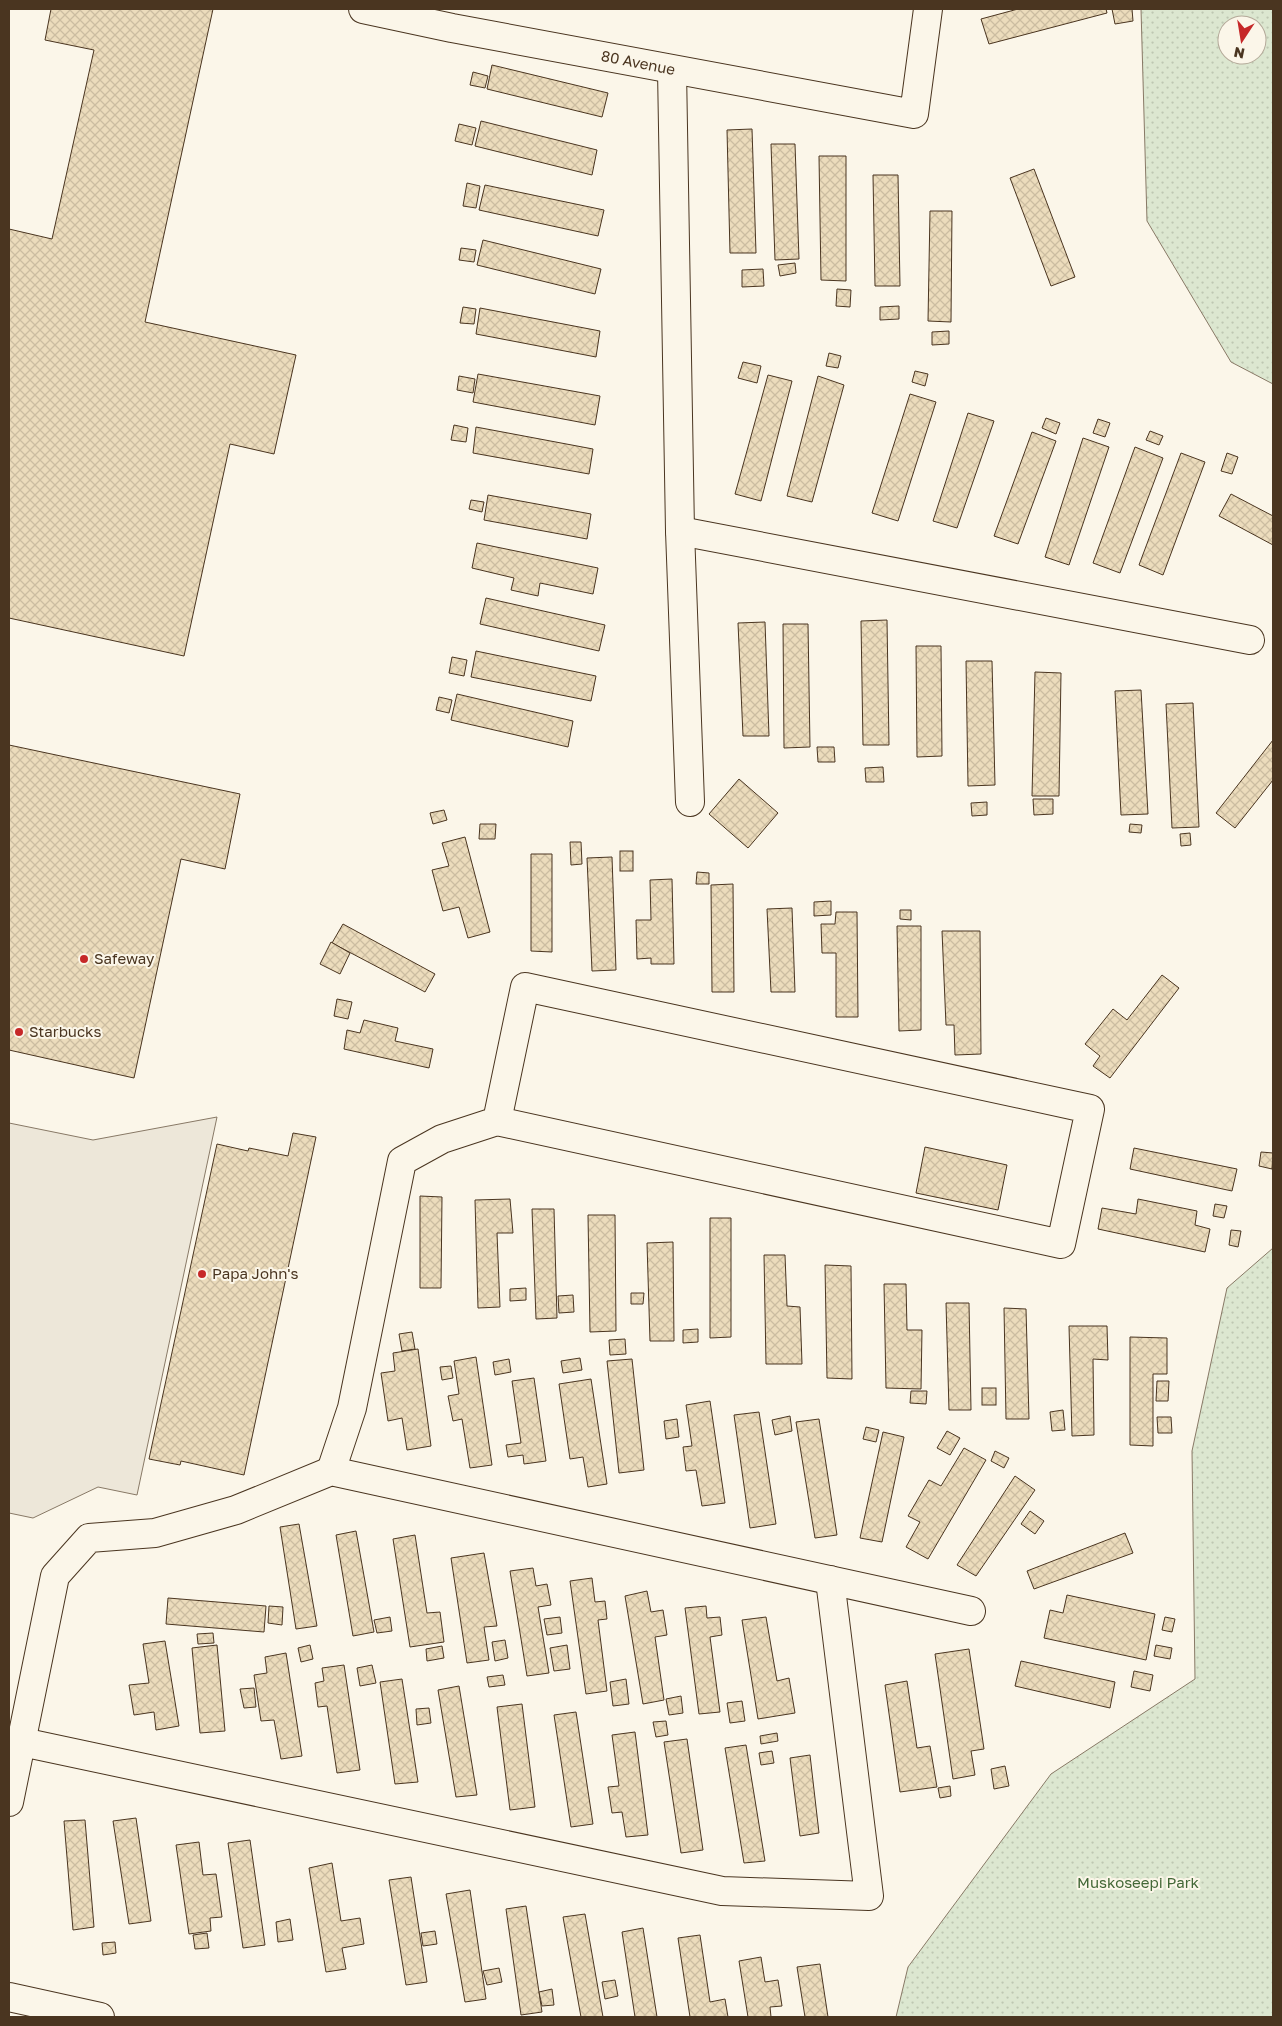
<svg xmlns="http://www.w3.org/2000/svg" width="1282" height="2026" viewBox="0 0 1282 2026" font-family="'Golos Text',sans-serif">
	<style>
		.grass { fill: url(#grass-dots); stroke: #887966; fill-rule: evenodd }
		.parking { fill: #ede7d9; stroke: #887966 }
		.building { fill: url(#building-cross-hatch); stroke: #4a3520 }
		.lines { fill: none; stroke-linecap: round; stroke-linejoin: round }
		.minor-casing { stroke: #4a3520; stroke-width: 30 }
		.secondary-casing { stroke: #4a3520; stroke-width: 30 }
		.minor { stroke: #fbf6e9; stroke-width: 28 }
		.secondary { stroke: #fbf6e9; stroke-width: 28 }
		.poi-dot { fill: #c62828; stroke: #fbf6e9; stroke-width: 2 }
		.labels { text-anchor: middle; stroke-width: 4; stroke-linejoin: round; paint-order: stroke }
		.street-label { font-size: 15px; fill: #4a3520; stroke: #fbf6e9 }
		.poi-label { font-size: 15px; fill: #4a3520; stroke: #fbf6e9; text-anchor: start }
		.park-label { font-size: 15px; fill: #436837; stroke: #fbf6e9 }
	</style>
	<defs>
		<pattern id="grass-dots" width="8" height="8" patternUnits="userSpaceOnUse" patternTransform="scale(1.25)"><rect width="8" height="8" fill="#dce7d0"/><path d="M2 2h.1M6 6h.1" fill="none" stroke="#bec7b2" stroke-width="1.8" stroke-linecap="round"/></pattern>
		<pattern id="building-cross-hatch" width="8" height="8" patternUnits="userSpaceOnUse" patternTransform="scale(1.25)"><rect width="8" height="8" fill="#ecdcbc"/><path d="M0 0l8 8M0 8l8-8" fill="none" stroke="#ccbda1"/></pattern>
	</defs>
	<rect width="100%" height="100%" fill="#fbf6e9"/>
	<!-- grass -->
	<g class="grass">
		<path d="M1141 9H1273V384L1231 362 1147 221ZM1227 25H1257V55H1227Z"/>
		<path d="M1273 1248V2017H896L908 1967 1051 1774 1195 1679 1192 1451 1227 1288Z"/>
	</g>
	<!-- parking -->
	<path class="parking" d="M217 1117 137 1495 98 1487 33 1518 9 1513V1123L93 1140Z"/>
	<!-- building -->
	<g class="building">
		<path d="M51 9H213L145 322 296 355 274 454 230 444 184 656 9 618V229L52 239 94 50 45 40Z"/>
		<path d="M1018 9H1106L1107 13 989 44 981 19Z"/>
		<path d="M1112 9H1132L1133 21 1115 24Z"/>
		<path d="M492 65 608 93 602 117 487 89Z"/>
		<path d="M473 72 488 76 485 88 470 85Z"/>
		<path d="M481 121 597 150 592 175 475 146Z"/>
		<path d="M459 124 476 128 472 145 455 141Z"/>
		<path d="M752 129 756 253H730L727 130Z"/>
		<path d="M771 144H795L799 259 775 260Z"/>
		<path d="M819 156H846V281L821 280Z"/>
		<path d="M1034 169 1075 277 1051 286 1010 178Z"/>
		<path d="M873 175H898L900 286H875Z"/>
		<path d="M467 183 480 186 476 208 463 206Z"/>
		<path d="M485 185 604 210 598 236 479 210Z"/>
		<path d="M930 211H952L951 322 928 321Z"/>
		<path d="M483 240 601 269 595 294 477 265Z"/>
		<path d="M461 248 476 250 474 262 459 260Z"/>
		<path d="M795 263 796 273 780 276 778 265Z"/>
		<path d="M763 269 764 286 742 287V270Z"/>
		<path d="M837 289 851 290 850 307 836 306Z"/>
		<path d="M899 306V319L880 320V307Z"/>
		<path d="M463 307 476 309 474 324 460 323Z"/>
		<path d="M480 308 600 331 596 357 476 334Z"/>
		<path d="M949 331V344L932 345V332Z"/>
		<path d="M829 353 841 356 838 368 826 366Z"/>
		<path d="M743 362 761 366 757 383 738 378Z"/>
		<path d="M915 371 928 374 925 386 912 382Z"/>
		<path d="M478 374 600 396 595 425 473 402Z"/>
		<path d="M768 375 792 381 761 501 735 494Z"/>
		<path d="M459 376 475 379 473 393 457 390Z"/>
		<path d="M818 376 844 385 812 502 787 496Z"/>
		<path d="M910 394 936 402 898 521 872 513Z"/>
		<path d="M968 413 994 421 957 528 933 521Z"/>
		<path d="M1046 418 1060 423 1056 434 1042 428Z"/>
		<path d="M1098 419 1110 423 1105 437 1093 433Z"/>
		<path d="M454 425 468 428 466 442 451 440Z"/>
		<path d="M476 427 593 449 589 474 473 453Z"/>
		<path d="M1150 431 1163 436 1159 445 1146 440Z"/>
		<path d="M1032 432 1056 441 1018 544 994 536Z"/>
		<path d="M1083 438 1109 447 1069 565 1045 557Z"/>
		<path d="M1135 447 1163 458 1120 573 1093 563Z"/>
		<path d="M1181 453 1205 462 1163 575 1139 565Z"/>
		<path d="M1227 453 1238 457 1232 474 1221 471Z"/>
		<path d="M1231 494 1273 516V545L1219 516Z"/>
		<path d="M488 495 591 514 587 539 484 520Z"/>
		<path d="M471 500 484 502 482 512 469 509Z"/>
		<path d="M477 543 598 568 593 594 540 583 538 596 511 590 514 578 472 568Z"/>
		<path d="M486 598 605 625 599 651 480 624Z"/>
		<path d="M887 620 889 745H863L861 621Z"/>
		<path d="M765 622 769 736H743L738 623Z"/>
		<path d="M783 624H808L810 747 784 748Z"/>
		<path d="M916 646H941L942 756 917 757Z"/>
		<path d="M476 651 596 676 591 701 471 677Z"/>
		<path d="M452 657 467 660 464 676 449 673Z"/>
		<path d="M966 661H992L995 785 968 786Z"/>
		<path d="M1035 672 1061 673 1059 796H1032Z"/>
		<path d="M1141 690 1148 814 1121 815 1115 691Z"/>
		<path d="M457 694 573 721 568 747 451 720Z"/>
		<path d="M439 697 452 700 449 713 436 710Z"/>
		<path d="M1193 703 1199 827 1172 828 1166 704Z"/>
		<path d="M1273 740V780L1235 828 1216 813Z"/>
		<path d="M9 745 240 794 225 869 181 859 134 1078 9 1050Z"/>
		<path d="M817 747H834L835 762H818Z"/>
		<path d="M883 767 884 782H866L865 768Z"/>
		<path d="M739 779 778 813 748 848 709 814Z"/>
		<path d="M1033 799H1053V814L1034 815Z"/>
		<path d="M987 802V815L972 816 971 803Z"/>
		<path d="M444 810 447 820 433 824 430 813Z"/>
		<path d="M480 824H496L495 839H479Z"/>
		<path d="M1130 824 1142 825 1141 833 1129 832Z"/>
		<path d="M1190 833 1191 845 1181 846 1180 834Z"/>
		<path d="M465 837 490 932 468 938 459 907 443 911 432 870 449 866 442 843Z"/>
		<path d="M570 842H581L582 864 571 865Z"/>
		<rect x="620" y="851" width="13" height="20"/>
		<path d="M531 854H552V952L531 951Z"/>
		<path d="M612 857 616 970 592 971 587 858Z"/>
		<path d="M697 872 709 873V884H696Z"/>
		<path d="M672 879 674 964H651V958L637 959 636 920H651L650 880Z"/>
		<path d="M733 884 734 992H712L711 885Z"/>
		<path d="M831 901V915L814 916V902Z"/>
		<path d="M792 908 795 992H771L767 909Z"/>
		<path d="M900 910H911V920L900 919Z"/>
		<path d="M836 912H857L858 1017H836V953H822L821 924H835Z"/>
		<path d="M343 924 435 974 425 992 332 943Z"/>
		<path d="M897 926H921V1030L899 1031Z"/>
		<path d="M942 931H980L981 1054 955 1055 954 1025H946Z"/>
		<path d="M331 942 350 953 340 974 320 964Z"/>
		<path d="M1162 975 1179 988 1110 1078 1093 1066 1100 1056 1085 1044 1113 1009 1127 1020Z"/>
		<path d="M337 999 352 1002 348 1019 334 1016Z"/>
		<path d="M364 1020 398 1028 395 1041 433 1049 429 1068 344 1049 347 1030 360 1033Z"/>
		<path d="M293 1133 316 1137 244 1475 181 1461 180 1465 149 1459 217 1144 248 1151 249 1148 288 1156Z"/>
		<path d="M925 1147 1007 1165 998 1210 916 1193Z"/>
		<path d="M1134 1148 1237 1169 1232 1191 1130 1169Z"/>
		<path d="M1261 1152 1273 1153 1272 1169 1259 1166Z"/>
		<path d="M420 1196 442 1197 441 1288H420Z"/>
		<path d="M510 1199 513 1233H497L500 1307 478 1308 475 1200Z"/>
		<path d="M1138 1199 1197 1211 1195 1225 1210 1229 1205 1252 1098 1229 1102 1208 1136 1214Z"/>
		<path d="M1215 1204 1227 1206 1224 1218 1213 1216Z"/>
		<path d="M532 1209H554L557 1318 536 1319Z"/>
		<path d="M588 1215H615L616 1331 590 1332Z"/>
		<path d="M710 1218H731V1337L710 1338Z"/>
		<path d="M1231 1230 1241 1231 1238 1247 1229 1245Z"/>
		<path d="M673 1242 674 1341H650L647 1243Z"/>
		<path d="M764 1255H785L787 1306 800 1307 802 1364H766Z"/>
		<path d="M825 1265 851 1266 852 1379 827 1378Z"/>
		<path d="M884 1284H906L907 1330H922L921 1389 886 1388Z"/>
		<path d="M526 1288V1300L510 1301V1289Z"/>
		<path d="M631 1293H644L643 1304H631Z"/>
		<path d="M573 1295 574 1312 559 1313 558 1296Z"/>
		<path d="M946 1303H969L971 1410H949Z"/>
		<path d="M1004 1308 1026 1309 1029 1419H1006Z"/>
		<path d="M1069 1326H1107L1108 1360 1093 1359 1094 1435 1072 1436Z"/>
		<path d="M698 1329V1342L683 1343V1330Z"/>
		<path d="M412 1332 415 1349 402 1351 399 1334Z"/>
		<path d="M1130 1337 1167 1338V1374H1153V1446L1130 1445Z"/>
		<path d="M625 1339 626 1354 610 1355 609 1340Z"/>
		<path d="M418 1349 431 1446 407 1450 402 1418 388 1421 381 1373 395 1371 393 1353Z"/>
		<path d="M476 1357 492 1465 470 1468 462 1419 453 1421 448 1396 459 1394 454 1361Z"/>
		<path d="M580 1358 582 1370 563 1373 561 1361Z"/>
		<path d="M509 1359 511 1372 495 1375 493 1362Z"/>
		<path d="M632 1359 644 1470 619 1473 607 1361Z"/>
		<path d="M451 1366 453 1378 442 1380 440 1367Z"/>
		<path d="M534 1378 546 1461 524 1464 523 1455 508 1457 506 1445 521 1443 512 1381Z"/>
		<path d="M591 1379 607 1484 588 1487 583 1457 570 1459 559 1384Z"/>
		<path d="M1157 1381H1169L1168 1401H1156Z"/>
		<rect x="982" y="1388" width="14" height="17"/>
		<path d="M911 1391H927L926 1404 910 1403Z"/>
		<path d="M710 1401 725 1503 702 1506 696 1470 686 1471 683 1447 692 1446 686 1405Z"/>
		<path d="M1063 1410 1065 1430 1052 1431 1050 1412Z"/>
		<path d="M759 1412 776 1524 750 1528 734 1415Z"/>
		<path d="M790 1416 792 1431 775 1435 772 1420Z"/>
		<path d="M1157 1417H1171L1172 1433H1158Z"/>
		<path d="M677 1419 679 1437 666 1439 664 1421Z"/>
		<path d="M819 1419 837 1535 815 1538 796 1422Z"/>
		<path d="M866 1427 879 1430 876 1442 863 1439Z"/>
		<path d="M947 1431 960 1438 950 1455 937 1448Z"/>
		<path d="M883 1432 904 1437 882 1542 860 1538Z"/>
		<path d="M964 1448 986 1460 928 1559 906 1547 920 1522 908 1516 929 1480 941 1486Z"/>
		<path d="M995 1451 1009 1458 1004 1468 991 1461Z"/>
		<path d="M1015 1476 1035 1490 976 1576 957 1565Z"/>
		<path d="M1030 1511 1044 1521 1035 1534 1021 1524Z"/>
		<path d="M299 1524 317 1626 296 1629 280 1527Z"/>
		<path d="M356 1531 374 1632 353 1636 336 1535Z"/>
		<path d="M1125 1533 1133 1553 1034 1589 1027 1571Z"/>
		<path d="M415 1535 427 1613 440 1612 444 1642 410 1647 393 1539Z"/>
		<path d="M484 1553 497 1626 484 1627 489 1660 467 1663 451 1558Z"/>
		<path d="M533 1568 536 1586 547 1584 551 1605 538 1607 549 1673 527 1676 510 1571Z"/>
		<path d="M592 1578 595 1602 605 1601 607 1619 598 1620 607 1691 586 1694 570 1581Z"/>
		<path d="M647 1591 651 1612 663 1610 667 1635 655 1637 664 1700 643 1704 625 1596Z"/>
		<path d="M1067 1595 1155 1614 1146 1660 1044 1638 1050 1610 1063 1613Z"/>
		<path d="M168 1598 266 1606 264 1632 166 1624Z"/>
		<path d="M269 1606 283 1607 282 1625 268 1623Z"/>
		<path d="M706 1606 707 1618 720 1617 722 1635 710 1637 720 1712 699 1714 685 1608Z"/>
		<path d="M390 1617 392 1631 377 1633 374 1620Z"/>
		<path d="M560 1617 562 1633 547 1635 544 1619Z"/>
		<path d="M766 1617 777 1681 789 1678 795 1713 758 1719 742 1620Z"/>
		<path d="M1165 1617 1175 1619 1172 1632 1162 1630Z"/>
		<path d="M213 1633 214 1643 198 1644 197 1634Z"/>
		<path d="M505 1640 508 1658 495 1661 492 1642Z"/>
		<path d="M165 1641 179 1726 156 1730 154 1712 134 1715 129 1685 149 1683 143 1644Z"/>
		<path d="M217 1645 225 1731 200 1733 192 1648Z"/>
		<path d="M310 1645 313 1659 301 1662 298 1648Z"/>
		<path d="M567 1645 570 1669 554 1671 550 1648Z"/>
		<path d="M1156 1645 1172 1648 1170 1659 1154 1656Z"/>
		<path d="M442 1646 444 1658 427 1661 426 1649Z"/>
		<path d="M969 1649 984 1749 971 1751 975 1775 953 1779 935 1654Z"/>
		<path d="M286 1653 302 1756 281 1759 274 1720 261 1721 254 1675 267 1673 265 1657Z"/>
		<path d="M1021 1661 1115 1682 1110 1708 1015 1686Z"/>
		<path d="M344 1665 360 1770 337 1773 327 1706 318 1707 315 1683 324 1681 322 1668Z"/>
		<path d="M372 1665 376 1683 360 1686 357 1668Z"/>
		<path d="M1134 1671 1153 1675 1150 1691 1131 1687Z"/>
		<path d="M503 1675 505 1685 489 1687 487 1677Z"/>
		<path d="M402 1679 418 1782 395 1784 380 1682Z"/>
		<path d="M626 1679 629 1704 613 1706 610 1682Z"/>
		<path d="M907 1681 917 1748 930 1746 937 1787 900 1792 885 1685Z"/>
		<path d="M459 1686 477 1795 456 1797 438 1690Z"/>
		<path d="M254 1688 256 1707 244 1708 240 1689Z"/>
		<path d="M681 1696 683 1713 669 1715 666 1699Z"/>
		<path d="M742 1701 745 1721 730 1723 727 1703Z"/>
		<path d="M522 1704 535 1807 510 1810 497 1707Z"/>
		<path d="M429 1708 431 1723 417 1725 416 1709Z"/>
		<path d="M576 1712 593 1824 571 1827 554 1715Z"/>
		<path d="M666 1721 668 1735 656 1737 653 1722Z"/>
		<path d="M635 1732 648 1835 626 1837 622 1812 612 1813 608 1787 619 1786 612 1735Z"/>
		<path d="M777 1733 778 1741 761 1744 760 1736Z"/>
		<path d="M687 1739 703 1850 681 1853 664 1742Z"/>
		<path d="M746 1745 765 1861 744 1863 725 1748Z"/>
		<path d="M772 1751 774 1763 761 1765 759 1753Z"/>
		<path d="M810 1755 819 1833 800 1836 790 1758Z"/>
		<path d="M1005 1766 1009 1786 994 1789 991 1769Z"/>
		<path d="M950 1786 951 1796 940 1798 938 1788Z"/>
		<path d="M136 1818 151 1921 129 1924 113 1821Z"/>
		<path d="M85 1820 94 1927 73 1930 64 1821Z"/>
		<path d="M250 1840 265 1945 243 1948 228 1843Z"/>
		<path d="M199 1842 203 1875 216 1874 222 1917 210 1918 211 1931 189 1934 176 1845Z"/>
		<path d="M332 1863 341 1921 360 1918 364 1944 342 1948 346 1969 326 1972 309 1868Z"/>
		<path d="M411 1877 427 1982 406 1985 389 1880Z"/>
		<path d="M470 1890 486 1999 465 2002 446 1894Z"/>
		<path d="M526 1906 542 2012 521 2015 506 1909Z"/>
		<path d="M585 1914 603 2017H581L563 1917Z"/>
		<path d="M290 1919 293 1940 278 1942 276 1922Z"/>
		<path d="M643 1928 657 2017H635L622 1932Z"/>
		<path d="M435 1931 437 1944 423 1946 421 1933Z"/>
		<path d="M207 1933 209 1948 195 1949 193 1935Z"/>
		<path d="M700 1935 710 2002 725 1999 728 2017H690L678 1938Z"/>
		<path d="M115 1942 116 1953 103 1955 102 1943Z"/>
		<path d="M761 1957 765 1982 778 1980 782 2006 770 2007 771 2017H748L739 1961Z"/>
		<path d="M820 1964 828 2017H805L797 1967Z"/>
		<path d="M499 1968 502 1982 487 1985 483 1971Z"/>
		<path d="M615 1980 618 1996 605 1999 602 1982Z"/>
		<path d="M552 1989 554 2005 542 2006 539 1992Z"/>
	</g>
	<g class="lines">
		<!-- minor casing -->
		<g class="minor-casing">
			<g id="minor">
				<path d="M363 9 452 28 914 114 928 9"/>
				<path d="M672 70 680 531 690 802"/>
				<path d="M680 531 1250 640"/>
				<path d="M331 1471 352 1408 402 1161 442 1139 497 1121 1061 1244 1090 1109 525 987 497 1121"/>
				<path d="M22 1742 722 1891 869 1896 830 1580"/>
				<path d="M9 1802 55 1576 89 1538 155 1533 236 1510 331 1471 971 1611"/>
			</g>
		</g>
		<!-- secondary casing -->
		<g class="secondary-casing">
			<path id="secondary" d="M9 1997 100 2017"/>
		</g>
		<!-- minor -->
		<use href="#minor" class="minor"/>
		<!-- secondary -->
		<use href="#secondary" class="secondary"/>
	</g>
	<!-- markers -->
	<g class="poi-dot">
		<circle cx="84" cy="959" r="5"/>
		<circle cx="19" cy="1032" r="5"/>
		<circle cx="202" cy="1274" r="5"/>
	</g>
	<g class="labels">
		<!-- street labels -->
		<g class="street-label">
			<text transform="translate(638 63) rotate(11)" y="5">80 Avenue</text>
		</g>
		<!-- poi labels -->
		<g class="poi-label">
			<text x="94" y="964">Safeway</text>
			<text x="29" y="1037">Starbucks</text>
			<text x="212" y="1279">Papa John's</text>
		</g>
		<!-- park labels -->
		<g class="park-label">
			<text x="1138" y="1888">Muskoseepi Park</text>
		</g>
	</g>
	<!-- border -->
	<rect width="1282" height="2026" fill="none" stroke="#4a3520" stroke-width="20"/>
	<!-- north arrow -->
	<g transform="translate(1242 40) rotate(192)"><circle r="24" fill="#fbf6e9" stroke="#b4a999"/>
	<path d="M0-4L9 19L0 12L-9 19Z" fill="#c62828"/>
	<text y="-8" font-size="14" font-weight="bold" text-anchor="middle" fill="#4a3520">N</text>
	</g>
</svg>
